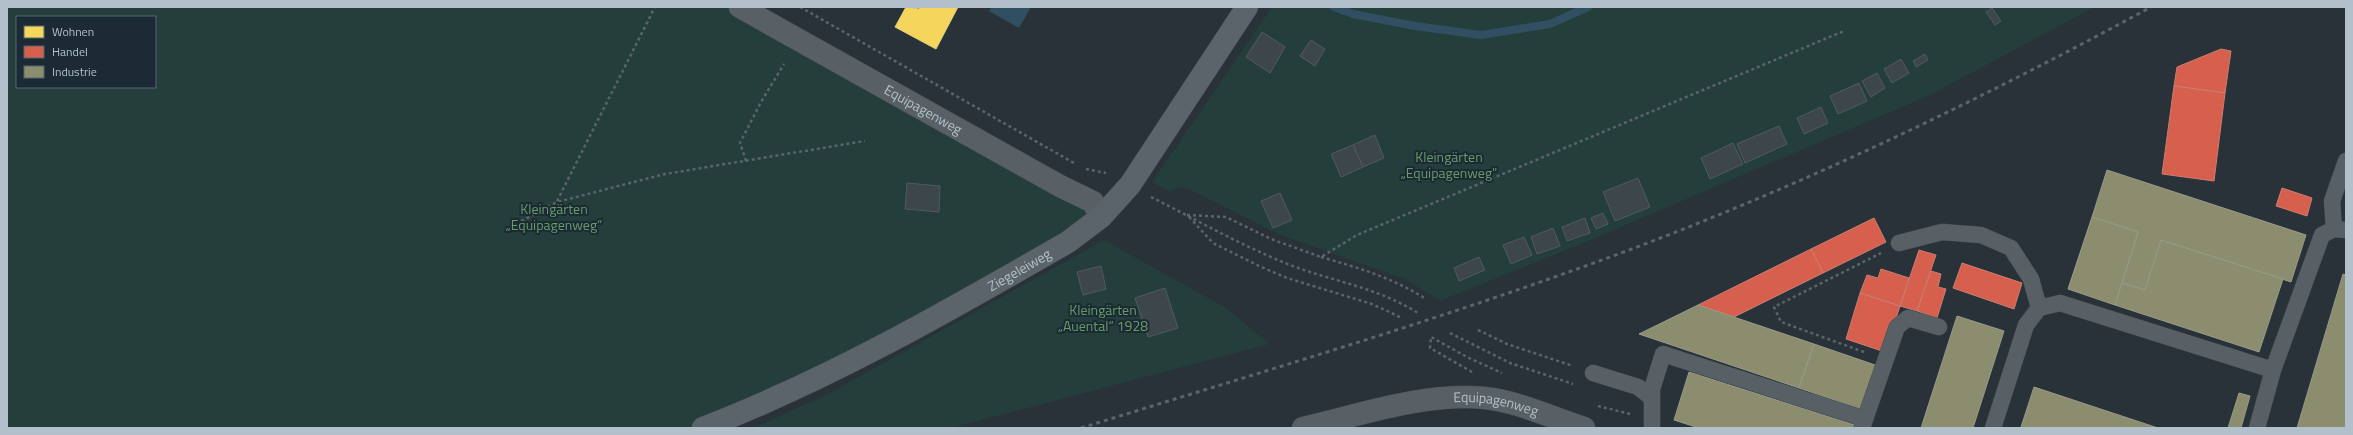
<svg xmlns="http://www.w3.org/2000/svg" width="2353" height="435" viewBox="0 0 2353 435" font-family="'Titillium Web',sans-serif">
	<style>
		.green { fill: #243e3c; fill-rule: evenodd }
		.water { fill: #314f62 }
		.homes { fill: #f6d55c; stroke: #e1cf7d }
		.shops { fill: #d6604d; stroke: #cb7d72 }
		.industry { fill: #8c8c6e; stroke: #979c8a }
		.lines { fill: none; stroke-linecap: round; stroke-linejoin: round }
		.stream { stroke: #314f62; stroke-width: 8 }
		.building { fill: #3d464b; stroke: #505a60 }
		.service-casing { stroke: #474e53; stroke-width: 17 }
		.minor-casing { stroke: #474e53; stroke-width: 23 }
		.secondary-casing { stroke: #474e53; stroke-width: 23 }
		.path { stroke: #5b6468; stroke-width: 2.5; stroke-dasharray: 3 3; stroke-linecap: butt }
		.service { stroke: #586066; stroke-width: 16 }
		.minor { stroke: #586066; stroke-width: 22 }
		.secondary { stroke: #5c646b; stroke-width: 22 }
		.rail { stroke: #5c646a; stroke-width: 3; stroke-dasharray: 4 4; stroke-linecap: butt }
		.labels { text-anchor: middle; stroke-width: 4; stroke-linejoin: round; paint-order: stroke }
		.street-label { font-size: 14px; fill: #b1c0ca; stroke: #1b2a34 }
		.park-label { font-size: 14px; fill: #669d67; stroke: #1b2a34 }
	</style>
	<rect width="100%" height="100%" fill="#283238"/>
	<!-- green -->
	<g class="green">
		<path d="M7 7H740L1093 202 1088 227 703 428H7ZM17 17H155V87H17Z"/>
		<path d="M1272 7H2095L1930 95 1586 242 1440 301 1405 279 1278 234 1189 189 1179 187 1170 192 1152 182Z"/>
		<path d="M1104 240 1226 308 1270 344 951 428H753L828 394Z"/>
	</g>
	<!-- water -->
	<path class="water" d="M992 7H1031L1019 28 989 11Z"/>
	<!-- homes -->
	<path class="homes" d="M906 7 919 9 920 7H958L936 49 895 27Z"/>
	<!-- shops -->
	<g class="shops">
		<path d="M2221 49 2231 51 2225 93 2174 86 2177 67Z"/>
		<path d="M2174 86 2225 93 2214 181 2162 174Z"/>
		<path d="M2282 188 2312 198 2307 216 2276 206Z"/>
		<path d="M1874 218 1886 242 1823 273 1811 249Z"/>
		<path d="M1811 249 1823 273 1734 317 1698 305Z"/>
		<path d="M1919 250 1936 255 1917 311 1900 306Z"/>
		<path d="M1962 263 2022 283 2014 309 1953 288Z"/>
		<path d="M1881 269 1909 278 1900 306 1860 293 1867 275 1878 278Z"/>
		<path d="M1931 271 1941 274 1938 287 1946 289 1937 318 1917 311Z"/>
		<path d="M1860 293 1900 306 1885 352 1846 339Z"/>
	</g>
	<!-- industry -->
	<g class="industry">
		<path d="M2107 170 2306 235 2291 282 2161 240 2145 290 2122 283 2138 232 2092 217Z"/>
		<path d="M2092 217 2138 232 2115 305 2068 289Z"/>
		<path d="M2161 240 2283 279 2259 352 2115 305 2122 283 2145 290Z"/>
		<path d="M2343 274 2346 275V428H2297Z"/>
		<path d="M1698 305 1814 344 1799 388 1639 334Z"/>
		<path d="M1957 316 2004 331 1973 428H1921Z"/>
		<path d="M1814 344 1878 366 1863 410 1799 388Z"/>
		<path d="M1689 372 1858 426V428H1699L1674 420Z"/>
		<path d="M2034 387 2158 428H2023L2021 427Z"/>
		<path d="M2239 393 2250 396 2241 428H2228Z"/>
	</g>
	<g class="lines">
		<!-- stream -->
		<path class="stream" d="M1334 7 1353 14 1415 26 1481 35 1550 24 1588 7"/>
	</g>
	<!-- building -->
	<g class="building">
		<path d="M1992 8 2001 21 1995 25 1986 12Z"/>
		<path d="M1262 32 1285 47 1270 73 1246 57Z"/>
		<path d="M1311 40 1325 49 1315 66 1300 56Z"/>
		<path d="M1925 54 1928 60 1916 67 1913 61Z"/>
		<path d="M1901 59 1909 73 1892 83 1884 69Z"/>
		<path d="M1877 73 1885 88 1871 97 1862 81Z"/>
		<path d="M1859 83 1867 101 1838 114 1830 96Z"/>
		<path d="M1821 107 1828 123 1804 134 1797 118Z"/>
		<path d="M1779 126 1787 144 1745 163 1737 144Z"/>
		<path d="M1375 135 1384 158 1363 167 1353 145Z"/>
		<path d="M1733 143 1743 164 1710 179 1701 158Z"/>
		<path d="M1353 145 1363 167 1341 177 1331 154Z"/>
		<path d="M1638 178 1650 207 1615 221 1603 192Z"/>
		<path d="M907 183 940 186 939 212 905 209Z"/>
		<path d="M1280 193 1292 220 1273 228 1261 201Z"/>
		<path d="M1603 213 1608 224 1596 229 1591 218Z"/>
		<path d="M1585 218 1590 233 1567 241 1562 227Z"/>
		<path d="M1553 228 1560 246 1537 254 1531 237Z"/>
		<path d="M1524 237 1532 255 1511 264 1503 245Z"/>
		<path d="M1479 257 1485 270 1459 281 1454 268Z"/>
		<path d="M1101 266 1106 289 1083 295 1077 272Z"/>
		<path d="M1165 288 1178 328 1148 337 1135 298Z"/>
	</g>
	<g class="lines">
		<!-- service casing -->
		<g class="service-casing">
			<g id="service">
				<path d="M2334 229 2332 201 2346 161"/>
				<path d="M1899 243 1942 232 1981 235 2011 248 2031 279 2039 308"/>
				<path d="M2273 370 2322 235 2334 229 2346 230"/>
				<path d="M1593 373 1638 387 1652 398"/>
				<path d="M1652 428V389L1663 354 1865 419"/>
				<path d="M1862 428 1897 327 1908 318 1939 327"/>
				<path d="M1993 428 2026 325 2039 308 2060 303 2273 370 2257 428"/>
			</g>
		</g>
		<!-- minor casing -->
		<g class="minor-casing">
			<g id="minor">
				<path id="s1" d="M740 7 1060 186 1093 202 1101 217"/>
				<path id="s2" d="M1303 428C1360 415 1426 392 1485 398 1516 401 1553 418 1584 428"/>
			</g>
		</g>
		<!-- secondary casing -->
		<g class="secondary-casing">
			<g id="secondary">
				<path id="s3" d="M703 428C830 379 950 310 1068 242L1101 217 1130 185 1247 7"/>
			</g>
		</g>
		<!-- path -->
		<g class="path">
			<path d="M800 7 1074 163"/>
			<path d="M746 161 740 143 761 102 784 64"/>
			<path d="M1086 169 1106 173"/>
			<path d="M1151 197C1197 220 1242 246 1290 265 1335 282 1376 287 1418 313"/>
			<path d="M557 201 655 7"/>
			<path d="M1187 215 1226 217 1271 239 1321 257 1357 235 1844 31"/>
			<path d="M1189 217 1213 243 1259 266 1287 278 1372 304 1402 318"/>
			<path d="M516 224 557 202 665 174 865 141"/>
			<path d="M1321 257C1359 268 1393 278 1426 299"/>
			<path d="M1478 330 1507 344 1573 366"/>
			<path d="M1450 333 1510 363 1573 384"/>
			<path d="M1864 352 1781 322 1774 307 1881 253"/>
			<path d="M1472 372 1430 348 1431 337 1467 357 1502 373"/>
			<path d="M1598 406 1630 414"/>
		</g>
		<!-- service -->
		<use href="#service" class="service"/>
		<!-- minor -->
		<use href="#minor" class="minor"/>
		<!-- secondary -->
		<use href="#secondary" class="secondary"/>
		<!-- rail -->
		<path class="rail" d="M1081 428C1261 372 1443 319 1621 253 1804 185 1980 100 2151 7"/>
	</g>
	<g class="labels">
		<!-- street labels -->
		<g class="street-label">
			<text dy="5" stroke="none"><textPath href="#s1" startOffset="210">Equipagenweg</textPath></text>
			<text dy="5" stroke="none"><textPath href="#s3" startOffset="354">Ziegeleiweg</textPath></text>
			<text dy="5" stroke="none"><textPath href="#s2" startOffset="197">Equipagenweg</textPath></text>
		</g>
		<!-- park labels -->
		<g class="park-label">
			<text x="1449" y="162">Kleingärten<tspan x="1449" dy="16">„Equipagenweg"</tspan></text>
			<text x="554" y="214">Kleingärten<tspan x="554" dy="16">„Equipagenweg“</tspan></text>
			<text x="1103" y="315">Kleingärten<tspan x="1103" dy="16">„Auental“ 1928</tspan></text>
		</g>
	</g>
	<!-- border -->
	<rect width="2353" height="435" fill="none" stroke="#b1c0ca" stroke-width="16"/>
	<!-- legend -->
	<rect x="16" y="16" width="140" height="72" fill="#1b2a34" stroke="#576670"/>
	<rect x="24" y="26" width="20" height="12" fill="#f6d55c" stroke="#576670"/>
	<text x="52" y="36" font-size="12" fill="#b1c0ca">Wohnen</text>
	<rect x="24" y="46" width="20" height="12" fill="#d6604d" stroke="#576670"/>
	<text x="52" y="56" font-size="12" fill="#b1c0ca">Handel</text>
	<rect x="24" y="66" width="20" height="12" fill="#8c8c6e" stroke="#576670"/>
	<text x="52" y="76" font-size="12" fill="#b1c0ca">Industrie</text>
</svg>
